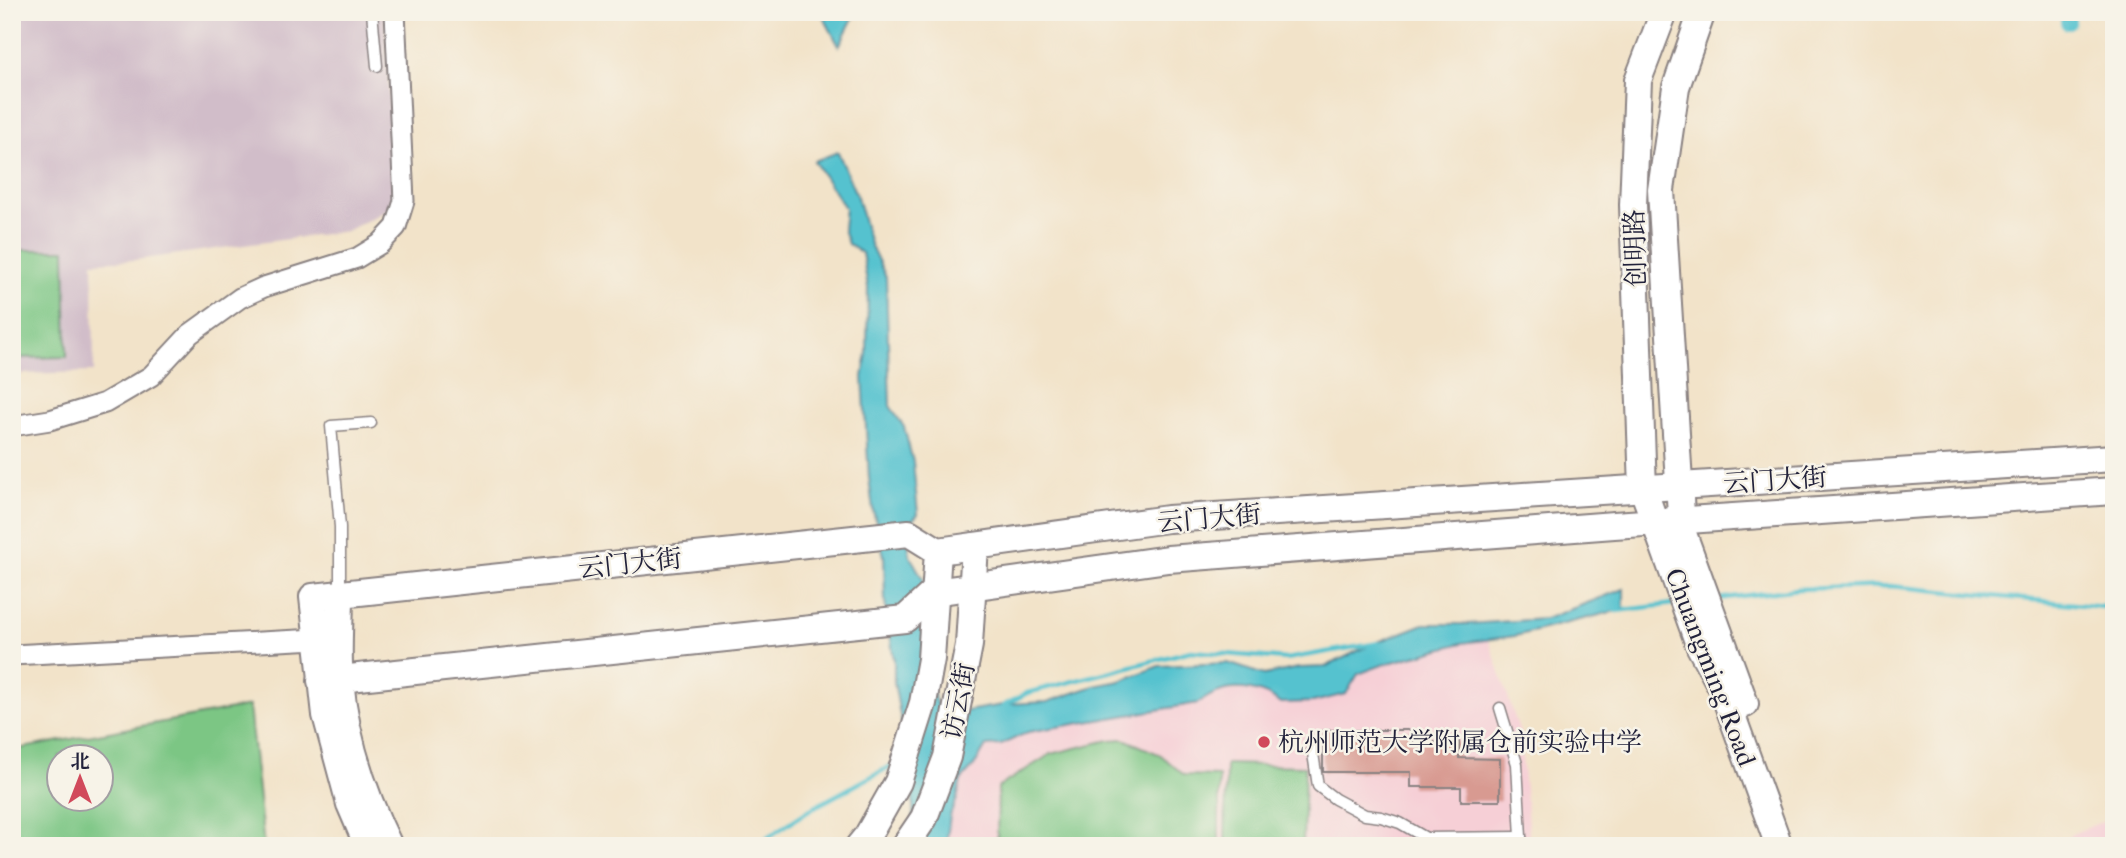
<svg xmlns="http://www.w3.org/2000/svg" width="2126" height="858" viewBox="0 0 2126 858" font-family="'IM FELL French Canon','Noto Serif SC',serif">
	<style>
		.built { fill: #f6cfd6 }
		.industrial { fill: #d1bdc9 }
		.green { fill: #7cc684; stroke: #4f7460; stroke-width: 2; fill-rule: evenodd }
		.water { fill: #55c2cf; stroke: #3c7285; stroke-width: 2 }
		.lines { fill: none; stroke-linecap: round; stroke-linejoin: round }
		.stream { stroke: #55c2cf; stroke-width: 4.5 }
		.canal { stroke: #55c2cf; stroke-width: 16 }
		.building { fill: #d89a91 }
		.lane-casing { stroke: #8a8282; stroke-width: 13 }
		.street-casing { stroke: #8a8282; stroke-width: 23 }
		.secondary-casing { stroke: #8a8282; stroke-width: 30 }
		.lane { stroke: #fff; stroke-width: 10 }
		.street { stroke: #fff; stroke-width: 19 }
		.secondary { stroke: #fff; stroke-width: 26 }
		.poi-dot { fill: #d1495b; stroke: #f7f3e8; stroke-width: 2.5 }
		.labels { text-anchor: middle; stroke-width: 5; stroke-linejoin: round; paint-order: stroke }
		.street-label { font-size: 26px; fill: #22223b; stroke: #f7f3e8 }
		.poi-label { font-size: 26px; fill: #22223b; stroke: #f7f3e8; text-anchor: start }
	</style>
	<rect width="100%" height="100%" fill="#f7f3e8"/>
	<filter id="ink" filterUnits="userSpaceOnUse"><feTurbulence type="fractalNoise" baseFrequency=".0143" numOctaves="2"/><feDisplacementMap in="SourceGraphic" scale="14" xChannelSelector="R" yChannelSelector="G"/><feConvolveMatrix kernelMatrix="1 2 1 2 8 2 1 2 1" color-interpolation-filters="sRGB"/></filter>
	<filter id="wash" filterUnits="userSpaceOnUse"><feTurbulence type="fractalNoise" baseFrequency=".00686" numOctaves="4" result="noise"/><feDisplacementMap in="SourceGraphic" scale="28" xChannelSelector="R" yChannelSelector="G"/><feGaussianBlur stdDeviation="1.57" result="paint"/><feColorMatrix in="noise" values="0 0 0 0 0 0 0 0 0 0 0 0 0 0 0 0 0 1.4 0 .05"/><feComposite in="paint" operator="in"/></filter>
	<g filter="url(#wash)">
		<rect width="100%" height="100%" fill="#f2e3c9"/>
		<!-- built -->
		<g class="built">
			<path d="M1489 640 1520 733 1530 846H946L950 815 957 799 961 779 974 766 986 746 1001 745 1028 732 1198 703 1220 691 1244 690 1313 702 1346 694 1358 674 1385 664 1462 643Z"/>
			<path d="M2114 817V846H2057L2072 834Z"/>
		</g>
		<!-- industrial -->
		<path class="industrial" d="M12 12H384L394 184 391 208 347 231 135 260 93 262 94 372 12 374Z"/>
		<!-- green -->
		<g class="green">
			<path d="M12 250H65L67 357 12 358Z"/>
			<path d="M249 706 264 846H12V750ZM60 756H102V798H60Z"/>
			<path d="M1124 739 1161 755 1184 775 1219 776V846H997L998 787 1051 754 1109 740Z"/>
			<path d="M1226 764 1305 766 1303 846H1225Z"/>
		</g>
		<!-- water -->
		<g class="water">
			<path d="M821 12H856L839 46Z"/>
			<path d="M838 152 857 197 870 244 886 277 890 406 904 427 913 462 918 514 906 527 910 556 923 579 924 648 935 700 943 715 1008 704 1047 702 1094 686 1120 681 1159 666 1228 663 1264 675 1299 668 1325 667 1370 645 1424 624H1466L1545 619 1624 589V609L1515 636 1462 643 1385 664 1358 674 1346 694 1313 702 1279 703C1265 690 1238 685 1219 692 1212 694 1204 699 1198 703L1028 732 1001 745 986 746 974 766 961 780 957 799 950 815 946 846H913V782L904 757 903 732 894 682V660L885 602 884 556 873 510 869 478 863 377 867 353 868 287 862 253 848 244 843 229 845 208 814 161Z"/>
		</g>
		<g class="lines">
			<!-- stream -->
			<g class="stream">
				<path d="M1717 599 1798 589 1890 586 2114 608"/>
				<path d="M1616 611 1674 604"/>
				<path d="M1003 706 1027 693 1191 651 1286 659 1379 643"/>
				<path d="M755 846 809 810 893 765"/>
			</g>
			<!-- canal -->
			<path class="canal" d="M2068 19V22"/>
		</g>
		<g id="blocks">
			<!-- building -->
			<path class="building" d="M1323 730H1412V742H1459V758L1500 759V801H1461V787H1411V772H1323Z"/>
		</g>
	</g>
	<g filter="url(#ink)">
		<use href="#blocks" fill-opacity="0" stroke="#8a8282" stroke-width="2"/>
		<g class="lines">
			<!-- lane casing -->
			<g class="lane-casing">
				<g id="lane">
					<path d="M372 12 377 66"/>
					<path d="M340 593V527L331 426 371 423"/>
					<path d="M1500 708 1517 764 1521 837"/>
					<path d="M1312 747 1318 786 1335 799 1365 815 1381 817 1400 823 1426 838"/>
					<path d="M1418 846 1426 838 1521 837V846"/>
				</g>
			</g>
			<!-- street casing -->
			<g class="street-casing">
				<g id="street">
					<path d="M12 426 50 420 105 403 151 376 190 334 240 298 264 287 357 258 380 244 396 227 404 201 395 12"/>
					<path d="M12 655 317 639"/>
				</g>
			</g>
			<!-- secondary casing -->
			<g class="secondary-casing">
				<g id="secondary">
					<path d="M1664 12 1638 80 1633 205 1643 489 1700 647 1722 688 1779 846"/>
					<path d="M1702 12 1676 87 1661 190 1682 531 1745 704"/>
					<path d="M340 594C340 622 337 652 340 680 345 737 364 795 389 846"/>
					<path d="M321 681 905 619 934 592 1168 559 1614 525 2114 491"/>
					<path d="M368 846 350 804 326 715 313 597 909 533 938 551 1168 519 2114 458"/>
					<path d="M859 846 868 835 898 782 923 703 931 659 938 551"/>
					<path d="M905 846 924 818 947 757 969 645 975 546"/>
				</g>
			</g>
			<!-- lane -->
			<use href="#lane" class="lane"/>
			<!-- street -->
			<use href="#street" class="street"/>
			<!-- secondary -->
			<use href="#secondary" class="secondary"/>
		</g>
	</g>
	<!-- markers -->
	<circle class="poi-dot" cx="1264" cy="742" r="7"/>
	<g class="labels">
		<!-- street labels -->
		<g class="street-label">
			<text transform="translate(1635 248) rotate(-92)" y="9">创明路</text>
			<text transform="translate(1775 480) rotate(-4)" y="9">云门大街</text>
			<text transform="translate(1209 518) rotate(-5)" y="9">云门大街</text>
			<text transform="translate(630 563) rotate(-6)" y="9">云门大街</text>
			<text transform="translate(1711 667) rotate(69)" y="9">Chuangming Road</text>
			<text transform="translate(958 701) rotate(-79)" y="9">访云街</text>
		</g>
		<!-- poi labels -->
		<g class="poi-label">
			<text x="1278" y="751">杭州师范大学附属仓前实验中学</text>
		</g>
	</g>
	<!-- margin -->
	<rect width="2126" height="858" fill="none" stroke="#f7f3e8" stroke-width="42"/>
	<!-- north arrow -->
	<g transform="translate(80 778)"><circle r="33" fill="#f7f3e8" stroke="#a29fa3" stroke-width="2"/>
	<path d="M0-5L12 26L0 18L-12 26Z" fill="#d1495b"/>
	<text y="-10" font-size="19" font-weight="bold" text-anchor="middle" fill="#22223b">北</text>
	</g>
</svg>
